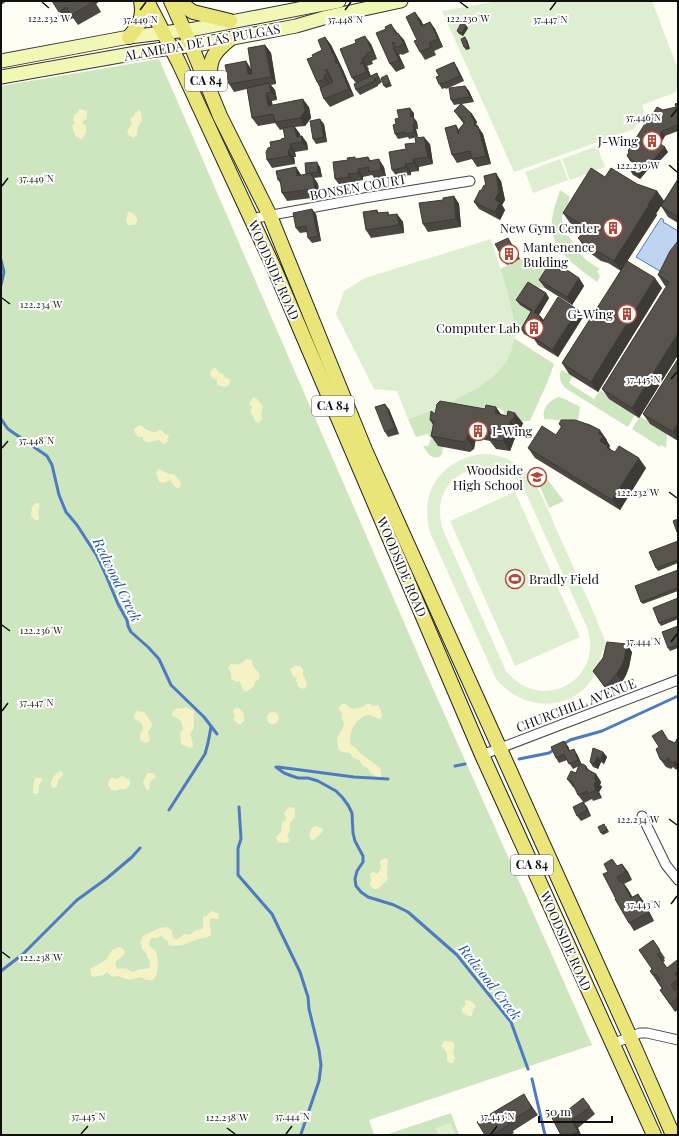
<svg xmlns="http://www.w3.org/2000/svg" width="679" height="1136" viewBox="0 0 679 1136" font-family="'Playfair Display',serif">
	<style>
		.green { fill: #cde6c0 }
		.sand { fill: #f5f3c5 }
		.pitch { fill: #deeed1; fill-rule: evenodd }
		.water { fill: #bed4f0; stroke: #4c7bc0 }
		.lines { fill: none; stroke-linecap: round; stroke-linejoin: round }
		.stream { stroke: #4c7bc0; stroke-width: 3 }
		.street-casing { stroke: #434343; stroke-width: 11 }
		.secondary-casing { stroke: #323232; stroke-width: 15 }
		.primary-casing { stroke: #212121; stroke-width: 16 }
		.street { stroke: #fff; stroke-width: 9 }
		.secondary { stroke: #f2f7b6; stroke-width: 13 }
		.primary { stroke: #eae578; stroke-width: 14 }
		.wall { fill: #4c4742 }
		.shaded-wall { fill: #3e3a36 }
		.building { fill: #58534d; stroke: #3e3a36; fill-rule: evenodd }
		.ticks { fill: none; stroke: #101010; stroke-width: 1.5 }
		.labels { text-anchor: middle; stroke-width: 4; stroke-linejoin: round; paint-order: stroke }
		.shield { fill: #fff; stroke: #585858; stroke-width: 1 }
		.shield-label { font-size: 12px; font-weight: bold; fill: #101010 }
		.street-label { font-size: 13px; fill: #101010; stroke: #fff }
		.poi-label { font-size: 13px; fill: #101010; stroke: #fff; text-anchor: end }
		.water-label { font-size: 14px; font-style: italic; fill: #254f96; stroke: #fff }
		.ticks-label { font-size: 10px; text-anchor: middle; fill: #101010; stroke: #fff; stroke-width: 4; stroke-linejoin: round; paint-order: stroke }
	</style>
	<rect width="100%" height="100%" fill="#fefef4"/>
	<!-- green -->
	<g class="green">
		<path d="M159 59 423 666 592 1045 369 1120 374 1135H1V86Z"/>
		<path d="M560 190 570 197 567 207 566 215H562V222H566L568 232 566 233 567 236H569L575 246 573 249 576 252 578 251 586 260 600 269 597 271 600 276 597 282C577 267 548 249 552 220 553 210 557 200 560 190Z"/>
		<path d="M549 256 559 266 545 288 532 287 531 312 514 338 554 364 548 381 530 421H523L506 418 503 410 498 408H494L443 447 442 454 439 457C430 459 428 453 423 446H428L431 439 428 434 416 437 408 419 448 404 498 372 507 359 514 339 513 318 500 269 520 259 526 261Z"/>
		<path d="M561 370 573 376 569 383 594 399 600 390 635 415 628 427 565 388C560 382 559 378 561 370Z"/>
		<path d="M558 397 565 399 580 407 578 422 544 419C542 408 548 402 558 397Z"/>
		<path d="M640 416 667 434 666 448 661 445 660 447 632 429Z"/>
		<path d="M537 475 547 479 564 501 549 508 536 477Z"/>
		<path d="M451 1113 459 1135H385Z"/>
	</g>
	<!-- sand -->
	<g class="sand">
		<path d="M79 109 87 111V119L84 120 82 123 86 126V133L82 139 75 136 72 126 75 123 73 120 74 115 78 113Z"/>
		<path d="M139 110 141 112 142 120 138 127 137 135 133 138 129 135 127 131 132 124 130 119 134 116 135 113Z"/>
		<path d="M128 212 133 213 137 218V222L134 225H128L126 221Z"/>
		<path d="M214 368H216L219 373 223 374 225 378 229 379 230 384 226 387 217 385V380L212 378 210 372Z"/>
		<path d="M253 397 257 399 263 406 261 415 262 419 258 423C254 421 255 420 253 416 251 412 248 412 253 407L249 404Z"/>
		<path d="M139 425C144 426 148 433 155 432 157 432 159 430 161 430L165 434 168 435 169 437 167 439 168 441 164 444 159 440C152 441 150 444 143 440V437H139L135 433 134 429Z"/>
		<path d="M159 469 169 474H174L181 483 180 487 178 488 175 487 170 480 164 483 159 482 156 472Z"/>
		<path d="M36 503H39C40 508 37 513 39 518L38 520H35L31 516 32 507Z"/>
		<path d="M246 659 252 660 253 666 260 674 259 679 255 682 254 686 246 692 243 690 240 682 238 681 236 682 231 678V673L228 668 231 664C237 665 242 665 246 659Z"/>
		<path d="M295 666H300L303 669V674L307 683 305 689 300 688 297 686 298 683 295 681 297 678 293 676 290 669Z"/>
		<path d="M344 703 352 709 363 707 366 704H370L373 706 378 705 381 710 382 717 380 719C376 719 373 715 368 715 356 717 347 734 351 745L356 748 359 752 380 768 381 775 380 778 370 773 368 768 363 766 359 760 353 758 350 753 342 752 338 749C338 745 337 743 337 740 337 737 343 728 344 725L342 718V713L338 708Z"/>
		<path d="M185 707 194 711V728L190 734 193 744V747L190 748 181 744 180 733 183 729 182 724 181 721 172 715C172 712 175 709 178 708L182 709Z"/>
		<path d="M235 708H239L244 714V721L241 724H238L233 719 235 717 233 711Z"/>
		<path d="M137 711 144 712 152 723V726L148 732 150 740 146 743 143 742 140 740V734L143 729 142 724 134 718 135 714Z"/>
		<circle cx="273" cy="718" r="6"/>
		<path d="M60 771 63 773V775L58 780 57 786 54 788 51 786C50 780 55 774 60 771Z"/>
		<path d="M147 773H153L156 777 150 782 149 790H147L143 782Z"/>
		<path d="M122 776 130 780V785L126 789H120L116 791 112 790 108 785 109 780 112 778 117 779Z"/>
		<path d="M35 778H41L43 779 39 785V792L36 794 33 793C33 792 34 780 35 778Z"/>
		<path d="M289 807 295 808C293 819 299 813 290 823V830L287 836 290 840 286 843 278 842 276 837 281 832 282 822 285 821 286 818 284 813Z"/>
		<path d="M316 826 322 828 323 830C322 833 315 839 313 840L311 839 309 835 312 828Z"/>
		<path d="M385 858 388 859C388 866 386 872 388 879L378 889H374L370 885 371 880 370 874 373 872 377 874 379 872 381 867 380 861Z"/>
		<path d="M211 911 219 914 218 919 211 918C207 925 212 928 211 935 207 938 204 937 199 939 189 941 180 949 169 945L167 940 164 939 161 935 157 938H152L150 940 149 945C151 948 155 949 156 952 159 959 159 975 153 980H146L141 977 129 980 118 976 112 977 107 972 103 975 94 977 91 975 90 969 106 960 112 950 120 947 124 950 125 953 120 958 116 961C114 973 121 967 127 969 129 970 131 971 133 972L140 969H145L149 968C151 966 150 959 147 957V954L142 949V945L140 943 143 936C150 933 158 927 167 927L172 931 173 938C179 941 180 937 184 934L189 935 196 930 202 929 203 928V918L204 916H207Z"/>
		<path d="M465 1000 471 1001 476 1006 473 1010 472 1016H469L462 1012V1008L465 1006Z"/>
		<path d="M445 1041 453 1042 455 1045 453 1052 455 1059 453 1063H451L447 1061V1053L441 1045Z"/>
	</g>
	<!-- pitch -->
	<g class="pitch">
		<path d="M498 1H652L678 69V87L676 92 642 105 644 112 634 129 514 172 442 11Z"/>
		<path d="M597 146 605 167 570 180 562 159Z"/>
		<path d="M560 159 568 180 533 193 525 172Z"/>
		<path d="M491 239C500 269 515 306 514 337 512 384 443 405 408 419L397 391 374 389 336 314 344 291 365 278Z"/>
		<path d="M481 454C497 454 511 458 523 469 538 482 550 514 558 533 575 571 593 609 608 648L602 651C595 708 531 721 496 679L431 535C418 494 439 461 481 454ZM482 467C499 467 512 473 523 487L587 627C605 680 542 715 506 671L443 530C433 498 449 472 482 467Z"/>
		<path d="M515 492 580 637 515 666 450 521Z"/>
		<path d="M451 1123 455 1135H438L436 1128Z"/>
	</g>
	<!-- water -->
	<path class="water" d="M661 218 664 220 663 222 678 231V253L665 274 636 257Z"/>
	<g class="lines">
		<!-- stream -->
		<g class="stream">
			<path d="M1 260 4 272 1 285"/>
			<path d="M1 419 8 429 47 456 52 465 59 495 66 512 77 525 97 556 105 573 118 604 127 620 128 626 131 632 148 647 159 659 171 685 204 717 217 734"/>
			<path d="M562 745 570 740 602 731 678 696"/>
			<path d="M519 759 549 753 555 749"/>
			<path d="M455 766 465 764"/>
			<path d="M276 767 284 773 292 776 298 778H308L318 781 336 791 342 797 348 805 352 813 353 833 355 841 363 856V862L357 871 355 879 356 886 361 892 368 897 394 905 408 912 457 955 511 1022 528 1069"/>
			<path d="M278 767 354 777 388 779"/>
			<path d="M239 807 241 839 238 848V875L272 914 300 972 308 997 309 1009 319 1050 321 1065 319 1081 301 1134"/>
			<path d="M169 810 205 754 208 743 211 727"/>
			<path d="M1 971 23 954 77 900 106 879 132 857 140 848"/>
			<path d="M532 1079 545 1135"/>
		</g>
		<!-- street casing -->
		<g class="street-casing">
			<g id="street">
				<path d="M251 219 364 198 470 181"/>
				<path d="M482 755 678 680"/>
				<path d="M642 816 666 865 678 880"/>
				<path d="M612 1044 640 1033H647L678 1040"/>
			</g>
		</g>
		<!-- secondary casing -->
		<g class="secondary-casing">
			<g id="secondary">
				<path d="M1 61 129 37 195 29 339 1"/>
				<path d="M1 77 142 52 202 44 296 26 327 17 401 1"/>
			</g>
		</g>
		<!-- primary casing -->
		<g class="primary-casing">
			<g id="primary">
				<path d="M147 1 179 63 274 268 482 755 654 1135"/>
				<path d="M171 1 191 45 220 116 270 216 365 450 630 1037 673 1135"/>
				<path d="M177 1 193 12 230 21"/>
				<path d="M129 37C140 25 144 16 141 1"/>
				<path d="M209 85C210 60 210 55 230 39"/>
			</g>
		</g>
		<!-- street -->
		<use href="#street" class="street"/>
		<!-- secondary -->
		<use href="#secondary" class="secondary"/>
		<!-- primary -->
		<use href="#primary" class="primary"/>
	</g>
	<!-- wall -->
	<g class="wall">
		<path d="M1 1H7L1 5Z"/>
		<path d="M52 1H100L96 4 101 12 78 25 73 18 66 22Z"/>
		<path d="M421 20 423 25 430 22 435 29 443 47 434 51 436 55 425 60 420 52 417 40Z"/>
		<path d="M468 28 463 36 459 34 457 31Z"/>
		<path d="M386 29 396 31 397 33 404 40 409 52 402 55 401 54 399 55 405 68 396 72 390 64Z"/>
		<path d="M325 37 331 45 343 70 354 96 330 107 324 99 320 88 317 82 322 50Z"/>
		<path d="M467 40 470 49 466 50 464 47Z"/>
		<path d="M356 43 371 44 377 59 372 61 373 64 367 66 369 69 368 70 371 76 377 73 382 82 378 85V86L360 95 356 90V83L352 78Z"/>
		<path d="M265 45 271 53 276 84 271 85 275 90 277 100 272 101V106L309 107 311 118 305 126 295 127 300 134V136H302L307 143 308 150 295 152 296 157H294L295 164 272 168 267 160 271 147 285 138 284 129 280 130 275 123 258 126 252 118 247 89 234 92 229 84 246 61 251 69Z"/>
		<path d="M457 67 464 81 446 89 445 88 442 89 439 84Z"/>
		<path d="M388 78 392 86 386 88 384 86Z"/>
		<path d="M465 86 469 91 474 102 462 104 472 114 477 122 476 124 483 134 491 164 477 167 472 159 457 163 452 155 459 130 464 124 460 119 454 111 460 104 454 105 451 100Z"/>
		<path d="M678 103V131L665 136 660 144 668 152 654 167 651 166 640 179 633 175 630 170 634 164 630 161 627 156 629 153 628 151 652 115 663 110 676 107Z"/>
		<path d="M414 113V118L417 122 418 129H416L418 137 409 139 408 137 398 139 395 134 396 124 399 118Z"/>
		<path d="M324 124 327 142 316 144 313 139Z"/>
		<path d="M430 144 433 164 419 167V171L411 172V175L397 177 392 170 406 149Z"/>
		<path d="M368 157 371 161 384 167 386 177 375 179 372 175 363 177V180L354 182V185L341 187 335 179 356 159Z"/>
		<path d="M296 167 301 175 306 174 320 167 322 177 314 178 318 184 320 197 287 201 282 193 281 184 278 180Z"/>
		<path d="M605 177 637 184 657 191 664 201 656 214 657 215 627 261 662 288 598 392 569 374 562 363 621 271 608 263 601 261 590 253 585 248 578 238 581 235 577 227 570 223 563 213Z"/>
		<path d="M678 179V223L668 217 661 206Z"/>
		<path d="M501 181 505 200 502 205 505 210 500 220 479 209 474 202 481 191 486 186Z"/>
		<path d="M454 196 459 204 461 227 428 232 423 224 443 200Z"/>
		<path d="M377 210 379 213 390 215 397 214 403 222 404 233 371 238 366 230Z"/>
		<path d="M316 214 321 241 312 243 308 238 307 232 300 233 296 228Z"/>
		<path d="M678 241V355L639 418 609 399 602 389 667 286H665L658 275Z"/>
		<path d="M511 243 520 259 507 265 504 260Z"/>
		<path d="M579 278 584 286 572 305 545 288 539 280Z"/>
		<path d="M546 293 549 298 539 315 544 320 578 310 583 317 558 357 538 345 534 339H533L524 334 521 329 531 312 520 305 516 300Z"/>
		<path d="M678 359V441L650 424 643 414Z"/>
		<path d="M389 409 399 434 388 437 385 432Z"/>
		<path d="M435 414H501L523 423 520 430H518L510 451 496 449 490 441 476 438 474 449 470 452 438 446 431 436 433 425 430 420Z"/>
		<path d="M559 424 607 440V441L610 446 609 447 611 450 646 468 620 510 535 458 528 448 556 435 561 427Z"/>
		<path d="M678 541V563L658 571 656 568Z"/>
		<path d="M678 570V591L643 604 641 602Z"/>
		<path d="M678 598V619L661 626 659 623Z"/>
		<path d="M678 626V648L670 651 668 648Z"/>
		<path d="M632 652 629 667 626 675 622 682 610 695 593 671Z"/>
		<path d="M678 737V770L675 769 673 767 671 769 666 767 660 759 669 740 675 743Z"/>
		<path d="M568 746 570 751 577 754 582 765 586 766 589 770 596 774 601 782 600 785 602 787 599 792 602 798 593 801 592 799 584 803 578 795 575 788 573 787 567 779 576 773 579 766 573 769 567 760 559 763 556 758Z"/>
		<path d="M603 752 607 757 604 764 601 762 598 769 593 767 590 762Z"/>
		<path d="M583 802 587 807 591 816 581 821 577 816Z"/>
		<path d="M606 826 609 832 603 835 601 833Z"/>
		<path d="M622 864 628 872 632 880 624 884 632 897 638 894 644 902 654 921 634 931 629 923 616 899 608 872Z"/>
		<path d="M653 940 665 958 664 959 665 961 663 962 667 968 678 961V991L676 992 678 995V1010L675 1012 660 990 662 989 650 971 652 969Z"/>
		<path d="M529 1102 538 1115 513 1131 514 1133 510 1135H485Z"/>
		<path d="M590 1107 595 1114 578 1128 581 1135H561L552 1118Z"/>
	</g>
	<!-- shaded-wall -->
	<g class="shaded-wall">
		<path d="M93 1H94L96 4 101 12Z"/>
		<path d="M415 12 421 20 427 33 421 26Z"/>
		<path d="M430 22 435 29 443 47 438 39Z"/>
		<path d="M391 24 396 31 401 42 396 34Z"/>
		<path d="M466 25 468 28 463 36 462 33Z"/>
		<path d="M398 33 404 40 409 52 404 44Z"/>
		<path d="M365 36 371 44 377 59 372 51Z"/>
		<path d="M325 37 331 45 342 68 336 60Z"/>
		<path d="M465 37 467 40 470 49 468 47Z"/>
		<path d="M429 43 434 51 436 55 431 47Z"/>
		<path d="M265 45 271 53 276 84 271 77Z"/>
		<path d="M393 47 399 55 405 68 399 60Z"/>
		<path d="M362 58 367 66 369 69 363 61Z"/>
		<path d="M246 61 251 69 253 80 248 74Z"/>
		<path d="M454 62 457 67 464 81 460 76Z"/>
		<path d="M338 63 343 70 354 96 349 89Z"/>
		<path d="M363 63 369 71 372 79 367 72Z"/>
		<path d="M325 70 331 78 332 82 327 74Z"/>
		<path d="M324 75 329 83 331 86 325 79Z"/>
		<path d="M269 83 275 90 277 100 271 92Z"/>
		<path d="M465 86 469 91 474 102 470 97Z"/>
		<path d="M266 93 272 101 274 114 268 106Z"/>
		<path d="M303 99 309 107 311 118 305 126 300 118Z"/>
		<path d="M410 108 414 113V118L417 122 418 129 415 123 411 117Z"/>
		<path d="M472 114 477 122 476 124 483 134 491 164 486 156 471 116Z"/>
		<path d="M320 119 324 124 327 142 324 137Z"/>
		<path d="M413 124 416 129 418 137 414 132Z"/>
		<path d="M456 125 461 133 458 134Z"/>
		<path d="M294 126 300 134 302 142 297 137Z"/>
		<path d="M662 131 665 136 659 146 656 141Z"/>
		<path d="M302 136 307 143 308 150 302 142Z"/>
		<path d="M424 137 430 144 433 164 428 157Z"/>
		<path d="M290 144 295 152 296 157 291 149Z"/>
		<path d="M665 147 668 152 654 167 651 162Z"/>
		<path d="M288 150 294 157 295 164 289 156Z"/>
		<path d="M379 159 384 167 386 177 381 170Z"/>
		<path d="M413 159 419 167V171L414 163Z"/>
		<path d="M648 160 651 166 640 179 636 174Z"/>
		<path d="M317 162 320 167 322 177 318 172Z"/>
		<path d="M405 164 411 172V175L406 167Z"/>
		<path d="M296 167 301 175 297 176Z"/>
		<path d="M358 169 363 177V180L358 173Z"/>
		<path d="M311 173 318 184 320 197 315 189Z"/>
		<path d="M496 173 501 181 505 200 502 205 505 210 500 220 495 212V200Z"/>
		<path d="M348 174 354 182V185L349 177Z"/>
		<path d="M657 191 664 201 656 214 657 215 621 271 614 261Z"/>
		<path d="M454 196 459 204 461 227 456 219Z"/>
		<path d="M312 209 316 214 321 241 318 236Z"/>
		<path d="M397 214 403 222 404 233 399 225Z"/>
		<path d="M508 238 511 243 520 259 516 254Z"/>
		<path d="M579 278 584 286 572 305 567 297Z"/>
		<path d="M655 278 662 288 598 392 591 382Z"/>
		<path d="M546 293 549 298 537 317 534 312Z"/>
		<path d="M578 310 583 317 558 357 552 350Z"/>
		<path d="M541 317 544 322 533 337 534 339H533L530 334Z"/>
		<path d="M678 333V355L639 418 632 408Z"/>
		<path d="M385 404 389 409 399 434 395 428Z"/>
		<path d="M496 407 503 417 495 413Z"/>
		<path d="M515 413 523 423 520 430 513 420Z"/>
		<path d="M511 420 518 430 510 451 503 441Z"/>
		<path d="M678 424V440L673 432Z"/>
		<path d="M469 428 476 438 474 449 467 439Z"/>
		<path d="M600 430 607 440V441L610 446 609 447 615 456 600 441 598 433Z"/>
		<path d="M639 458 646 468 620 510 612 500Z"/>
		<path d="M627 644 632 652 629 667 626 675 622 682 616 675Z"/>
		<path d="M564 741 568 746 572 757Z"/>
		<path d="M574 749 577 754 582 765 578 760Z"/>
		<path d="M603 752 607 757 604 764 601 759Z"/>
		<path d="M597 757 601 762 598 769 594 764Z"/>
		<path d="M675 761 678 766V770L674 763Z"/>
		<path d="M596 774 601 782 600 785 602 787 599 792 602 798 596 790 594 785V778Z"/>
		<path d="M583 802 587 807 591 816 587 810Z"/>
		<path d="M622 864 628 872 632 880 626 872Z"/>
		<path d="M622 881 628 889 637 905 631 898Z"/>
		<path d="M638 894 644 902 654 921 648 913Z"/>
		<path d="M572 1120 578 1128 581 1135H580L578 1132Z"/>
	</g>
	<!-- building -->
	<g class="building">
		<path d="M52 1H93L94 2 71 15 66 7 59 12Z"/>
		<path d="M415 12 421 26 430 22 438 39 429 43 431 47 420 52 414 41 417 40 406 17Z"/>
		<path d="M461 23 466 25 462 33 457 31Z"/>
		<path d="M391 24 396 34 398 33 404 44 396 48V46L393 47 399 60 390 64 376 33 386 29 385 27ZM394 42 395 44 393 45 392 43Z"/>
		<path d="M365 36 372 51 366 54 367 56 362 58 363 61 361 63V64L363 63 367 72 352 78 340 49 356 43 355 40Z"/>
		<path d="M325 37 336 60 335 61 336 63H338L349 89 324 99 320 88 333 82 327 69 325 70 327 74 324 75 325 79 317 82 307 59 313 57 312 55 322 50 318 40Z"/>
		<path d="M465 37 468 47H464L461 39Z"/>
		<path d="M265 45 271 77 229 84 225 65 246 61 248 74H252L248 48Z"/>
		<path d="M454 62 460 76 442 84V83L439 84 436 77 439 76 436 70Z"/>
		<path d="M377 73 378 77 374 79 375 81 356 90 354 84Z"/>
		<path d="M387 75 390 83 384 86 381 78Z"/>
		<path d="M269 83 271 92 266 93 268 106 303 99 305 111 300 118 275 122 273 114 252 118 247 88Z"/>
		<path d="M465 86 470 97 451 100 449 88Z"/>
		<path d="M678 103V125L662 131 656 141 665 147 651 162 648 160 636 174 630 170 635 162 627 156 629 152 628 151 651 114 652 115 657 107 663 110 676 107 675 104Z"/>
		<path d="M461 104 472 114 471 116 474 120 475 126H478L486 156 472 159 470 151 452 155 445 128 456 125 458 134 460 128 465 122 454 111Z"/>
		<path d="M410 108 411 117 413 116 415 123 413 124 414 132 406 134 405 132 395 134 393 125 396 124 395 119 399 118 397 110Z"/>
		<path d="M320 119 324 137 313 139 310 121Z"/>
		<path d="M294 126 297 137 302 136V142L290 144 291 149 288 150 289 156 267 160 266 152 268 148 271 147 270 142 281 140V139L285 138 283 128Z"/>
		<path d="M424 137 428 157 413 159 414 163 405 164 406 167 392 170 389 152 406 149 405 144 416 143 415 138Z"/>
		<path d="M355 157V159L368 157 369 161 379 159 381 170 369 172V167L358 169V173L348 174 349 177 335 179 333 162 348 160 347 158Z"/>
		<path d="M317 162 318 172 306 174 305 163Z"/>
		<path d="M296 167 297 176 311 173V176H313L315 189 282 193 280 179 278 180 276 171Z"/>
		<path d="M591 168 605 177 611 168 637 184 657 191 648 204 649 205 614 261 601 253 593 250 583 243 578 238 581 235 576 228 579 223 563 213Z"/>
		<path d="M496 173 499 192 495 200 500 202 495 212 474 202 480 190 481 191 484 185 486 186 484 176Z"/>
		<path d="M678 179V217L661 206Z"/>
		<path d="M454 196 456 219 423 224 419 203 443 200V198Z"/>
		<path d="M312 209 318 236 308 238 306 226 296 228 293 213Z"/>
		<path d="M377 210V213L388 212 389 215 397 214 399 225 366 230 363 212Z"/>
		<path d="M508 238 516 254 504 260 495 244Z"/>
		<path d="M678 241V333L632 408 602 389 669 282 658 275 670 251Z"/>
		<path d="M552 260 579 278 567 297 539 280Z"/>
		<path d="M627 261 655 278 591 382 562 363Z"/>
		<path d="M528 282 546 293 534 312 541 317 530 334 521 329 532 310 516 300Z"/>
		<path d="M558 297 578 310 552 350 533 337Z"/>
		<path d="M678 359V424L673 432 643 414Z"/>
		<path d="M440 401 485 409 486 405 496 407 495 413 507 416 508 411 515 413 513 420H511L503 441 489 439 490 432 469 428 467 439 463 442 431 436 434 422 430 420 431 411 435 414 437 404Z"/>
		<path d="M385 404 395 428 385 432 375 407Z"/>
		<path d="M561 420H575L590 425 600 430 598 433 603 436 600 441 608 446 607 448 615 452 619 446 639 458 612 500 528 448 542 426 556 435 562 426 559 424Z"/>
		<path d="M678 519V531L677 532 673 521Z"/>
		<path d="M678 541V560L656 568 649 552Z"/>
		<path d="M678 570V588L641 602 635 586Z"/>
		<path d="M678 598V616L659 623 653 608Z"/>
		<path d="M678 626V645L668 648 662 632Z"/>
		<path d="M607 642 627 644 624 660 621 667 616 675 605 687 593 671 603 658Z"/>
		<path d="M662 730 668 740 675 743 678 737V763L675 761 674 763 669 761 670 759 668 758 665 761 660 759 656 749 659 747 652 736Z"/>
		<path d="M564 741 569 751 574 749 578 760 569 764 564 754 556 758 551 747Z"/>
		<path d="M593 748 603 752 601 759 597 757 594 764 590 762Z"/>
		<path d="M583 764 586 766V769L596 774 594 778 596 780 594 785 596 790 588 794 587 791 578 795 572 782 567 779 571 771 576 773 579 765Z"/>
		<path d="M583 802 587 810 577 816 573 807Z"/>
		<path d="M604 824 607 830 601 833 598 827Z"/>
		<path d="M612 859 617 866 622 864 626 872 617 877 620 882 622 881 631 898 638 894 648 913 629 923 615 899H616L603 874 608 872 604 864Z"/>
		<path d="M653 940 660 950 659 951 660 953 657 954 667 968 677 960 678 961V971L675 973 678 978V979L671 985 678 995V998L670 1004 660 990 663 988 657 981 660 980 656 974 653 975 650 971 652 969 639 950Z"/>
		<path d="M524 1094 532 1108 508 1123 509 1125 492 1135H488V1134L485 1135 477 1122Z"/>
		<path d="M583 1098 590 1107 572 1120 578 1132 571 1135H567V1134L564 1135H561L552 1118 568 1110Z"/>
	</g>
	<!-- ticks -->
	<path class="ticks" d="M42 2 49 8M460 2 468 8M140 10 146 2M345 10 351 2M550 10 556 2M671 117 677 109M669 165 677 172M2 186 8 178M2 298 10 304M671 379 677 372M2 448 8 441M669 492 677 498M2 625 10 631M671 642 677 634M2 711 8 703M669 819 677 825M671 904 677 896M2 952 10 958M227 1128 235 1134M81 1134 88 1126M286 1134 292 1126M491 1134 497 1126"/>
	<!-- icons -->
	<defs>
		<g id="building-ring" transform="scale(1)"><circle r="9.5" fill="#fff" stroke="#b34836" stroke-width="1.5"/><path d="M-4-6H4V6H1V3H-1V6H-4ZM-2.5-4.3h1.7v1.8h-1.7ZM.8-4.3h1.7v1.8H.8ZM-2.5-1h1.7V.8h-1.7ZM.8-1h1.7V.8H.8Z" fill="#b34836"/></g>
		<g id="school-ring" transform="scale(1)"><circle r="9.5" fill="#fff" stroke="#b34836" stroke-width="1.5"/><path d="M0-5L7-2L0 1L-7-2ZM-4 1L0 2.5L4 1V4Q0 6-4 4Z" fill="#b34836"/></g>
		<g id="stadium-ring" transform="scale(1)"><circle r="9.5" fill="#fff" stroke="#b34836" stroke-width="1.5"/><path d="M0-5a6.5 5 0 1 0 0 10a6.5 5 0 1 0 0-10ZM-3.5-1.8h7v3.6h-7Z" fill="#b34836"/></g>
	</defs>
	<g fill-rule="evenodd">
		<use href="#building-ring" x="652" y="141"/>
		<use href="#building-ring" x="613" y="228"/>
		<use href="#building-ring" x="509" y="254"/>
		<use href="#building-ring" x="627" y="314"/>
		<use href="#building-ring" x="534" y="328"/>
		<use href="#building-ring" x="478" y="431"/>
		<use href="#school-ring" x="537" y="477"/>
		<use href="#stadium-ring" x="515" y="579"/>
	</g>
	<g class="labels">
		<!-- shield labels -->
		<g class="shield">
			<rect x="185" y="71" width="42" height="20" rx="3"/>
			<rect x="312" y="396" width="42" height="20" rx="3"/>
			<rect x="511" y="855" width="42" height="20" rx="3"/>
		</g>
		<g class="shield-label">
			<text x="206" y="85">CA 84</text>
			<text x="333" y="410">CA 84</text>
			<text x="532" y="869">CA 84</text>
		</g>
		<!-- street labels -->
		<g class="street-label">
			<text transform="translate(202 42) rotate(-10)" y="5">ALAMEDA DE LAS PULGAS</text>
			<text transform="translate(358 187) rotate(-10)" y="5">BONSEN COURT</text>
			<text transform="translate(274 270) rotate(66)" y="5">WOODSIDE ROAD</text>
			<text transform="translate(402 567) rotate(67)" y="5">WOODSIDE ROAD</text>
			<text transform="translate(576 705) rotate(-21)" y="5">CHURCHILL AVENUE</text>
			<text transform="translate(566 941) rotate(66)" y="5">WOODSIDE ROAD</text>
		</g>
		<!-- poi labels -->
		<g class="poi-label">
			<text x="638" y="146">J-Wing</text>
			<text x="599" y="233">New Gym Center</text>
			<text x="523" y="252" text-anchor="start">Mantenence<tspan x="523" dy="15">Bulding</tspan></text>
			<text x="613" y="319">G-Wing</text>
			<text x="520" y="333">Computer Lab</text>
			<text x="492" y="436" text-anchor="start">I-Wing</text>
			<text x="523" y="475">Woodside<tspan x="523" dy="15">High School</tspan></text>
			<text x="529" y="584" text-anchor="start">Bradly Field</text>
		</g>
		<!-- water labels -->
		<g class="water-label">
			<text transform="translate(117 580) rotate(64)" y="5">Redwood Creek</text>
			<text transform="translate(490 982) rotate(52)" y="5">Redwood Creek</text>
		</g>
	</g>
	<g class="ticks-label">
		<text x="49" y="22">122.232°W</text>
		<text x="468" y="22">122.230°W</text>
		<text x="140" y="23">37.449°N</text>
		<text x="345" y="23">37.448°N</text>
		<text x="550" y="23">37.447°N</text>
		<text x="643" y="121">37.446°N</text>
		<text x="638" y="169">122.230°W</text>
		<text x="36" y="182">37.449°N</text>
		<text x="41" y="308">122.234°W</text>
		<text x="643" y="383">37.445°N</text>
		<text x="36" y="444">37.448°N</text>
		<text x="638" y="496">122.232°W</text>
		<text x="41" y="634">122.236°W</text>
		<text x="643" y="645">37.444°N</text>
		<text x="36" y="706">37.447°N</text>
		<text x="638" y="823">122.234°W</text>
		<text x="643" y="908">37.443°N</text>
		<text x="41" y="961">122.238°W</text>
		<text x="88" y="1120">37.445°N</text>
		<text x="292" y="1120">37.444°N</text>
		<text x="497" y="1120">37.443°N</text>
		<text x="227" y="1121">122.238°W</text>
	</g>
	<!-- border -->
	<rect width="679" height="1136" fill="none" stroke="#101010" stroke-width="4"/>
	<!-- scale -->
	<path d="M539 1116v6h73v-6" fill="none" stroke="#101010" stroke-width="2"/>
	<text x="545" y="1116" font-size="12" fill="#101010" stroke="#ffffff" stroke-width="3" paint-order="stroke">50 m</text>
</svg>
